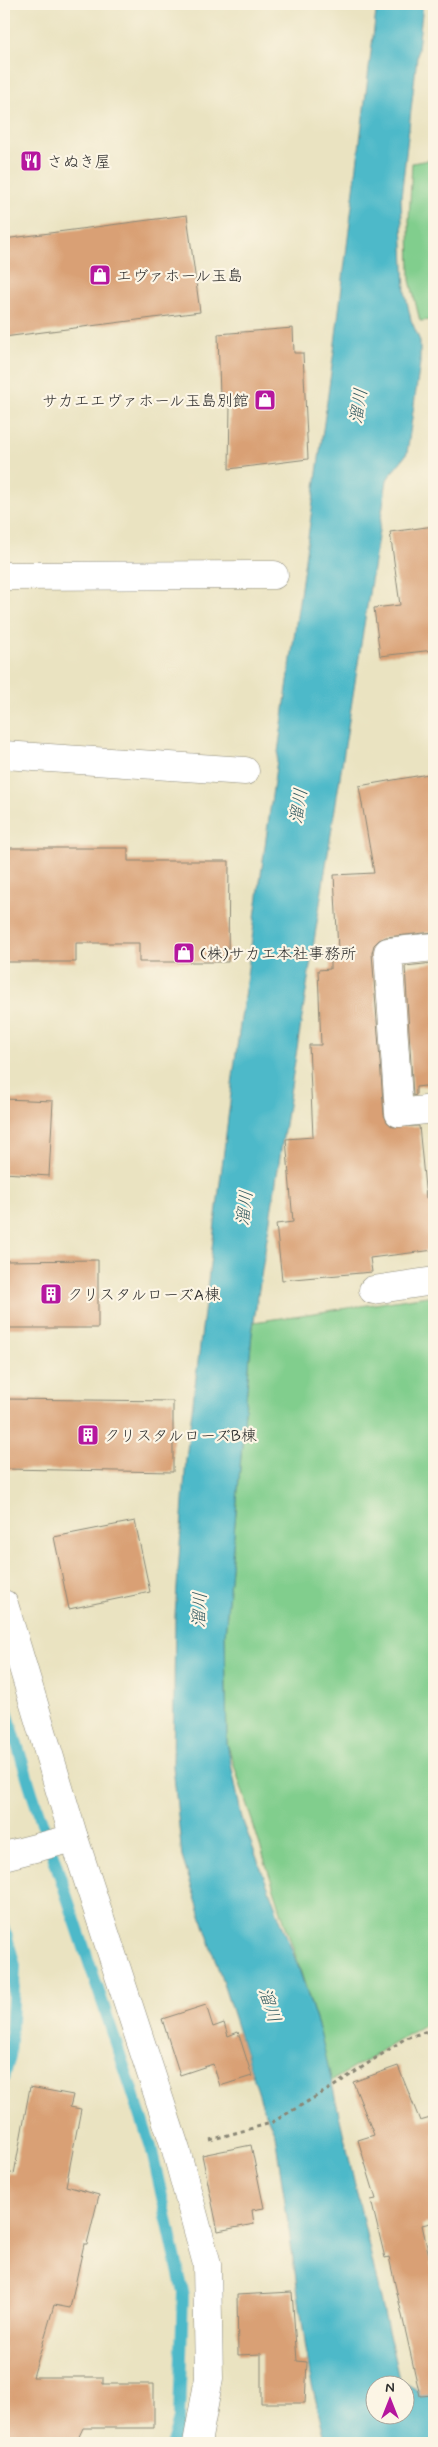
<svg xmlns="http://www.w3.org/2000/svg" width="438" height="2447" viewBox="0 0 438 2447" font-family="Mynerve,'Klee One',sans-serif">
	<style>
		.green { fill: #81ce8d; stroke: #567c5c }
		.water { fill: #4db9c9; stroke: #3c727a; fill-rule: evenodd }
		.lines { fill: none; stroke-linecap: round; stroke-linejoin: round }
		.stream { stroke: #4db9c9; stroke-width: 12 }
		.building { fill: #d9a075 }
		.street-casing { stroke: #8a8776; stroke-width: 29 }
		.path { stroke: #8a8776; stroke-width: 3; stroke-dasharray: 4 4; stroke-linecap: butt }
		.street { stroke: #fff; stroke-width: 28 }
		.labels { text-anchor: middle; stroke-width: 4.5; stroke-linejoin: round; paint-order: stroke }
		.poi-label { font-size: 16px; fill: #2b2b2b; stroke: #fcf5e5; text-anchor: start }
		.water-label { font-size: 18px; font-style: italic; fill: #375d62; stroke: #fcf5e5 }
	</style>
	<rect width="100%" height="100%" fill="#fcf5e5"/>
	<filter id="ink" filterUnits="userSpaceOnUse"><feTurbulence type="fractalNoise" baseFrequency=".02" numOctaves="2"/><feDisplacementMap in="SourceGraphic" scale="10" xChannelSelector="R" yChannelSelector="G"/><feConvolveMatrix kernelMatrix="1 2 1 2 8 2 1 2 1" color-interpolation-filters="sRGB"/></filter>
	<filter id="wash" filterUnits="userSpaceOnUse"><feTurbulence type="fractalNoise" baseFrequency=".0096" numOctaves="4" result="noise"/><feDisplacementMap in="SourceGraphic" scale="20" xChannelSelector="R" yChannelSelector="G"/><feGaussianBlur stdDeviation="1.12" result="paint"/><feColorMatrix in="noise" values="0 0 0 0 0 0 0 0 0 0 0 0 0 0 0 0 0 1.4 0 .05"/><feComposite in="paint" operator="in"/></filter>
	<g filter="url(#wash)">
		<rect width="100%" height="100%" fill="#eae3c1"/>
		<!-- green -->
		<g class="green">
			<path d="M434 159V320L420 321 410 280 409 220 412 163Z"/>
			<path d="M434 1295V2019L330 2082 321 2035 227 1743 225 1635 252 1333 254 1322Z"/>
		</g>
		<!-- water -->
		<path class="water" d="M377 4H423L401 198 405 292 411 320 420 341V363L407 453C401 463 393 469 387 480L252 1333 225 1635 227 1743 242 1819 298 1966 321 2035 399 2379 420 2392 434 2385V2443H326L310 2376 275 2134 264 2110 182 1857 173 1766 175 1616 186 1459 235 1061 334 351ZM376 2384H406V2414H376Z"/>
		<g class="lines">
			<!-- stream -->
			<g class="stream">
				<path d="M4 1702 33 1796 151 2147 183 2292 179 2419 172 2443"/>
				<path d="M4 1927 15 1966 10 2056 4 2078"/>
			</g>
		</g>
		<g id="blocks">
			<!-- building -->
			<g class="building">
				<path d="M187 215 200 312 4 337V239Z"/>
				<path d="M293 328 294 353H303L308 459 229 469 230 404 220 396 218 334Z"/>
				<path d="M434 526V650L380 656 374 608 400 605 390 532Z"/>
				<path d="M434 773V932L386 937 379 940 374 945 372 953 384 1115 387 1122 393 1127 419 1126 426 1198 434 1197V1250L370 1258 372 1272 282 1280 276 1224 293 1222 286 1139 313 1137 309 1045H321L318 970 330 969V950H338L334 875 374 873 359 786Z"/>
				<path d="M4 848H128V861H229L228 962H139V943H76V962H4Z"/>
				<path d="M434 963V1085L416 1087V1095L413 1096 405 966Z"/>
				<path d="M4 1099 53 1101 49 1176 4 1173Z"/>
				<path d="M98 1260V1328H4V1261Z"/>
				<path d="M4 1399 173 1401V1472L4 1469Z"/>
				<path d="M135 1521 150 1592 69 1609 54 1537Z"/>
				<path d="M206 2005 213 2027 224 2023 228 2036 238 2032 252 2076 220 2086 213 2064 180 2075 162 2019Z"/>
				<path d="M398 2066 420 2121 434 2117V2222L422 2225 434 2278V2395L420 2396 389 2257 385 2258 371 2200 376 2199 358 2140 374 2135 353 2082Z"/>
				<path d="M30 2087 73 2095 70 2107 81 2109 66 2186 99 2195 87 2244H84L70 2308 54 2305 33 2377H103V2384H154V2428H83L76 2443H4V2190L8 2172 14 2174Z"/>
				<path d="M251 2145 264 2208 252 2210 254 2224 218 2231 202 2155Z"/>
				<path d="M292 2292 297 2361 307 2362 305 2403H261V2354L238 2355 237 2295Z"/>
			</g>
		</g>
	</g>
	<g filter="url(#ink)">
		<use href="#blocks" fill-opacity="0" stroke="#8a8776" stroke-width="1"/>
		<g class="lines">
			<!-- street casing -->
			<g class="street-casing">
				<g id="street">
					<path d="M4 576 274 575"/>
					<path d="M4 755 245 771"/>
					<path d="M434 947 388 952 399 1113 434 1109"/>
					<path d="M373 1290 434 1281"/>
					<path d="M4 1604 74 1838 176 2150 207 2264 209 2378 197 2443"/>
					<path d="M4 1856 74 1838"/>
				</g>
			</g>
			<!-- path -->
			<path class="path" d="M210 2140 271 2123 334 2086 406 2038 434 2029"/>
			<!-- street -->
			<use href="#street" class="street"/>
		</g>
	</g>
	<!-- icons -->
	<defs>
		<g id="restaurant-square" transform="scale(1.125)"><rect x="-9" y="-9" width="18" height="18" rx="4" fill="#b5179e" stroke="#fcf5e5"/><path d="M-5-6h1v4h1v-4h1v4h1v-4h1v5L-1.5 .5V6h-2V.5L-5-1ZM5-6V6H3V1.5H1.5Q1.5-4 5-6Z" fill="#fff"/></g>
		<g id="shop-square" transform="scale(1.125)"><rect x="-9" y="-9" width="18" height="18" rx="4" fill="#b5179e" stroke="#fcf5e5"/><path d="M-5-2.5h2.3a2.7 3.5 0 0 1 5.4 0H5L5.5 6h-11ZM-1.5-2.5h3a1.5 2.3 0 0 0-3 0Z" fill="#fff"/></g>
		<g id="building-square" transform="scale(1.125)"><rect x="-9" y="-9" width="18" height="18" rx="4" fill="#b5179e" stroke="#fcf5e5"/><path d="M-4-6H4V6H1V3H-1V6H-4ZM-2.5-4.3h1.7v1.8h-1.7ZM.8-4.3h1.7v1.8H.8ZM-2.5-1h1.7V.8h-1.7ZM.8-1h1.7V.8H.8Z" fill="#fff"/></g>
	</defs>
	<g fill-rule="evenodd">
		<use href="#restaurant-square" x="31" y="161"/>
		<use href="#shop-square" x="100" y="275"/>
		<use href="#shop-square" x="265" y="400"/>
		<use href="#shop-square" x="184" y="953"/>
		<use href="#building-square" x="51" y="1294"/>
		<use href="#building-square" x="88" y="1435"/>
	</g>
	<g class="labels">
		<!-- poi labels -->
		<g class="poi-label">
			<text x="47" y="167">さぬき屋</text>
			<text x="116" y="281">エヴァホール玉島</text>
			<text x="249" y="406" text-anchor="end">サカエエヴァホール玉島別館</text>
			<text x="200" y="959">(株)サカエ本社事務所</text>
			<text x="67" y="1300">クリスタルローズA棟</text>
			<text x="104" y="1441">クリスタルローズB棟</text>
		</g>
		<!-- water labels -->
		<g class="water-label">
			<text transform="translate(358 406) rotate(-81)" y="6">溜川</text>
			<text transform="translate(298 806) rotate(-81)" y="6">溜川</text>
			<text transform="translate(244 1208) rotate(-83)" y="6">溜川</text>
			<text transform="translate(199 1610) rotate(-87)" y="6">溜川</text>
			<text transform="translate(270 2005) rotate(72)" y="6">溜川</text>
		</g>
	</g>
	<!-- margin -->
	<rect width="438" height="2447" fill="none" stroke="#fcf5e5" stroke-width="20"/>
	<!-- north arrow -->
	<g transform="translate(390 2400)"><circle r="24" fill="#fcf5e5" stroke="#a8a49b"/>
	<path d="M0-4L9 19L0 12L-9 19Z" fill="#b5179e"/>
	<text y="-8" font-size="14" font-weight="bold" text-anchor="middle" fill="#2b2b2b">N</text>
	</g>
</svg>
